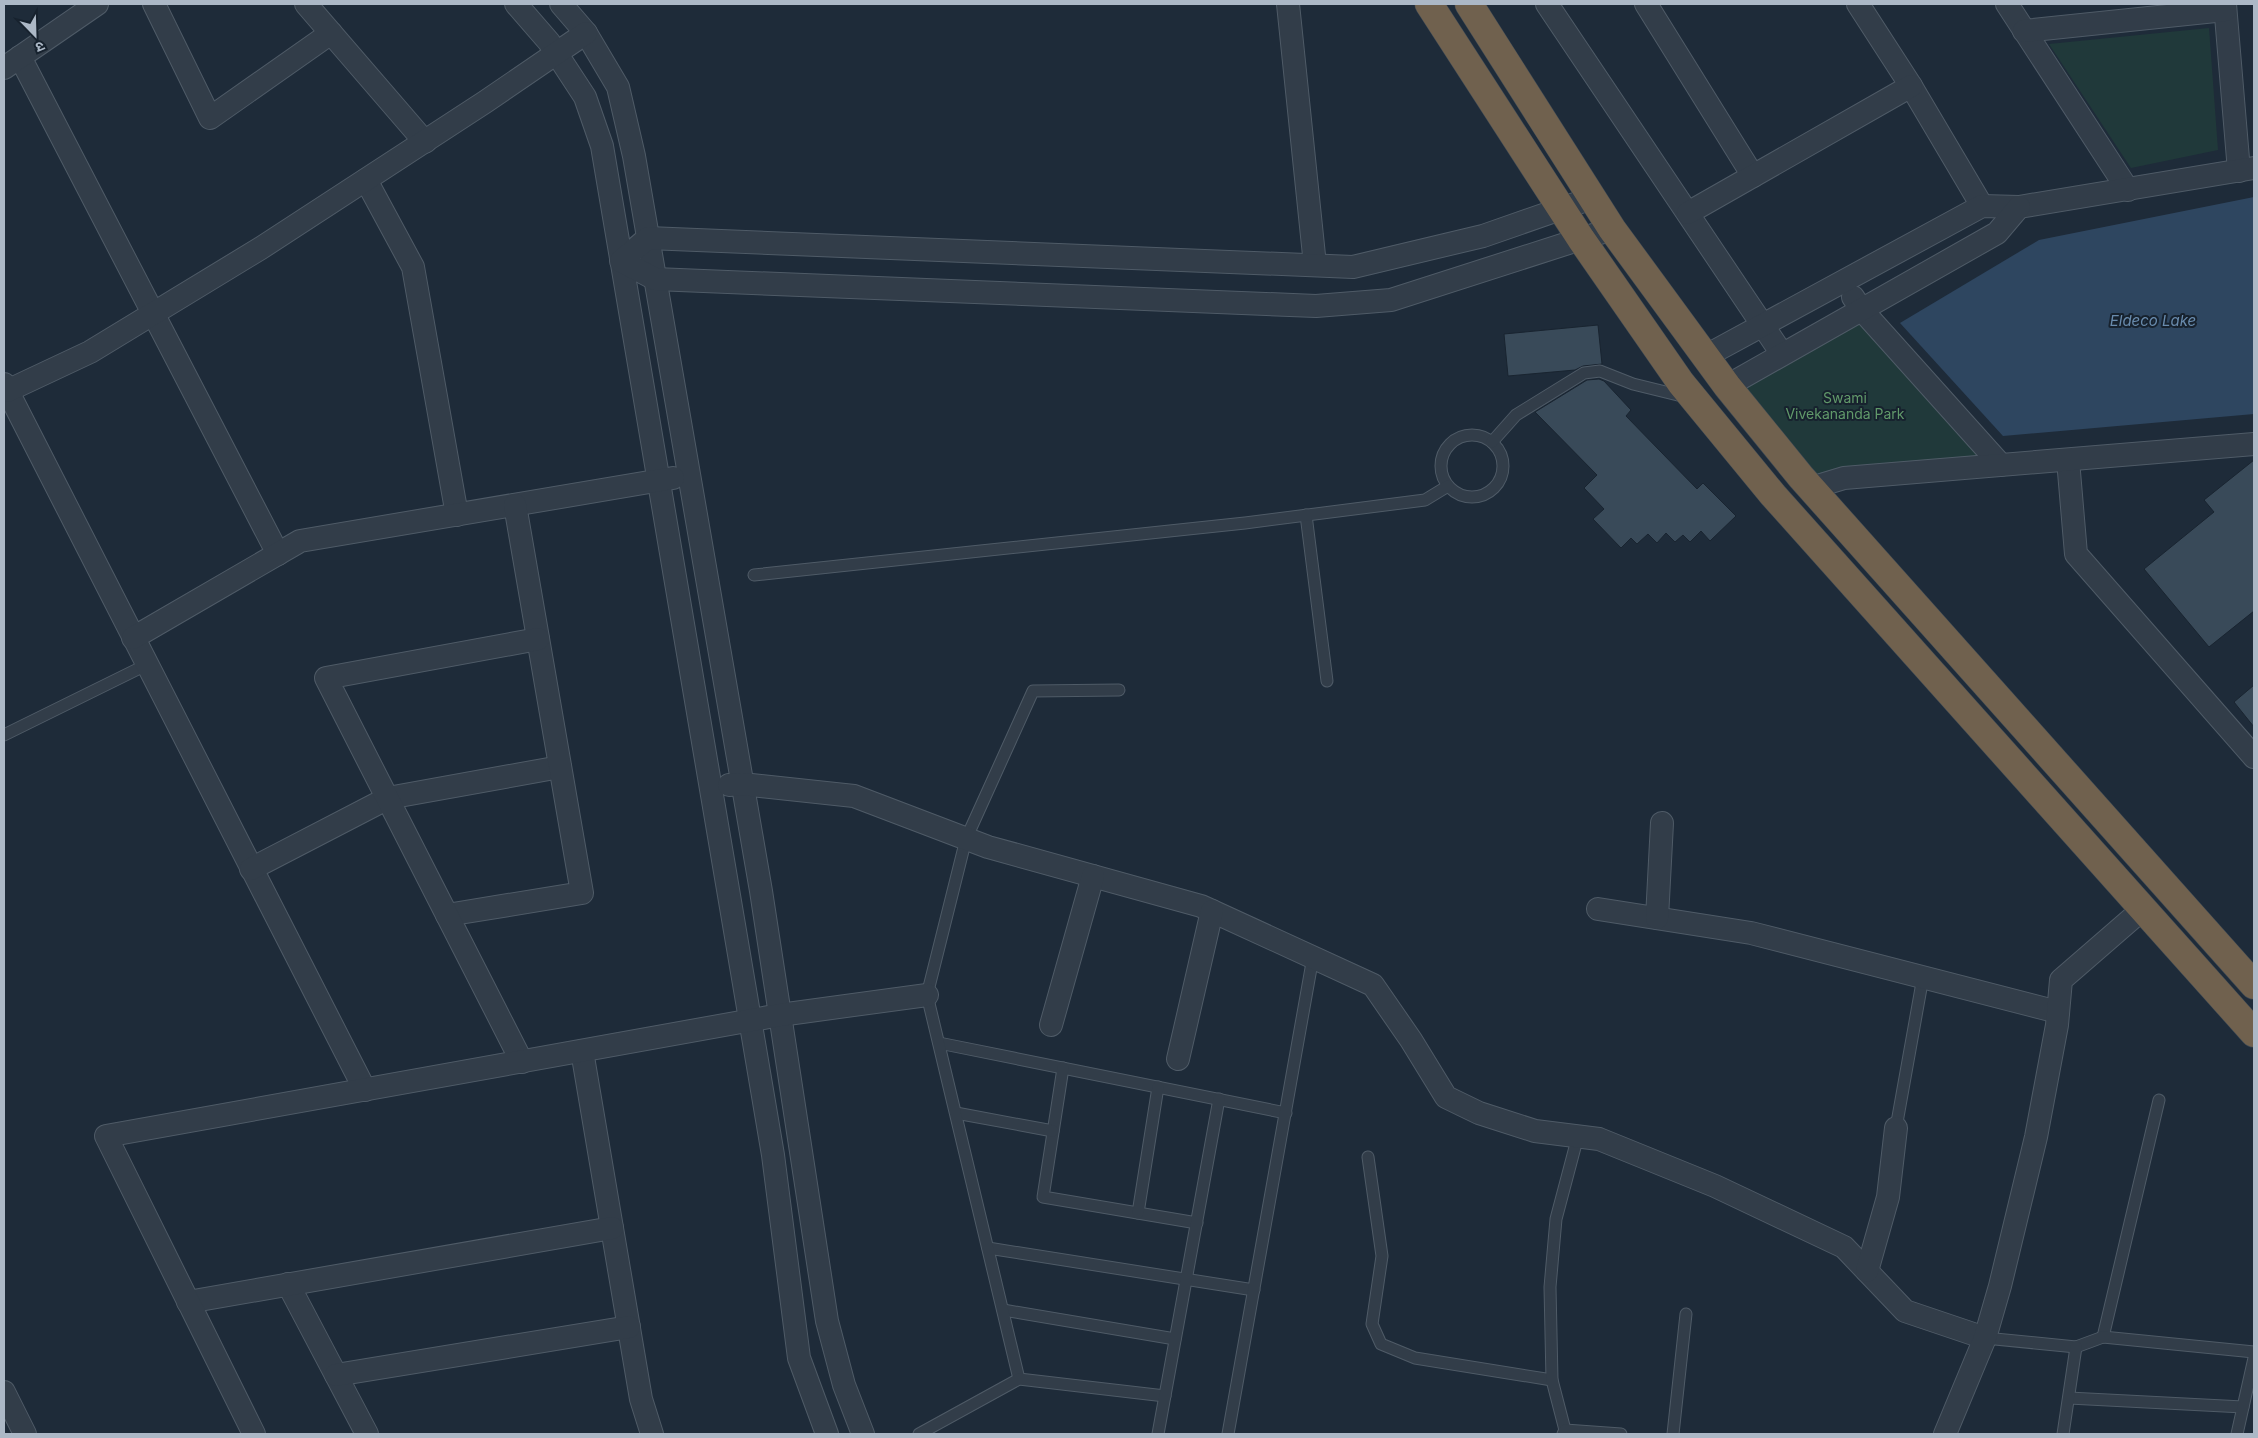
<svg xmlns="http://www.w3.org/2000/svg" width="2258" height="1438" viewBox="0 0 2258 1438" font-family="Inter,'Noto Sans Devanagari',sans-serif">
	<style>
		.green { fill: #20393a }
		.water { fill: #2e4660 }
		.building { fill: #394a59; stroke: #192430 }
		.lines { fill: none; stroke-linecap: round; stroke-linejoin: round }
		.lane-casing { stroke: #4f5b67; stroke-width: 13 }
		.street-casing { stroke: #4f5b67; stroke-width: 24 }
		.highway-casing { stroke: #3c4854; stroke-width: 29 }
		.lane { stroke: #323d49; stroke-width: 11 }
		.street { stroke: #323d49; stroke-width: 22 }
		.highway { stroke: #70614e; stroke-width: 28 }
		.labels { text-anchor: middle; stroke-width: 4; stroke-linejoin: round; paint-order: stroke }
		.park-label { font-size: 14px; fill: #61996a; stroke: #17222e }
		.water-label { font-size: 15px; font-style: italic; fill: #698bad; stroke: #17222e }
	</style>
	<rect width="100%" height="100%" fill="#1e2b39"/>
	<!-- green -->
	<g class="green">
		<path d="M2209 28 2218 150 2131 168 2049 44Z"/>
		<path d="M1859 322 1984 457 1813 477 1739 389Z"/>
	</g>
	<!-- water -->
	<path class="water" d="M2254 197V414L2003 436 1900 323 2039 240Z"/>
	<!-- building -->
	<g class="building">
		<path d="M1598 325 1602 364 1583 366 1575 370 1508 376 1504 334Z"/>
		<path d="M1599 379 1604 381 1631 410 1626 416 1697 489 1703 483 1736 516 1710 541 1701 531 1690 542 1683 535 1675 542 1666 533 1657 543 1648 534 1637 544 1631 538 1621 548 1593 519 1604 509 1584 488 1597 475 1535 412 1587 380Z"/>
		<path d="M2254 460V611L2209 647 2144 569 2214 512 2204 500Z"/>
		<path d="M2254 685V727L2234 702Z"/>
	</g>
	<g class="lines">
		<!-- lane casing -->
		<g class="lane-casing">
			<g id="lane">
				<circle cx="1472" cy="466" r="31"/>
				<path d="M1492 442 1516 415 1584 373 1600 371 1633 384 1686 397"/>
				<path d="M1306 515 1327 681"/>
				<path d="M754 575 1245 523 1425 500 1448 486"/>
				<path d="M4 735 146 665"/>
				<path d="M939 1043 1286 1113"/>
				<path d="M1063 1068 1043 1197 1197 1223"/>
				<path d="M956 1113 1053 1131"/>
				<path d="M1896 1128 1923 977"/>
				<path d="M1368 1157 1382 1256 1372 1324 1381 1344 1415 1358 1552 1380"/>
				<path d="M1138 1213 1158 1087"/>
				<path d="M988 1248 1254 1290"/>
				<path d="M1003 1310 1175 1339"/>
				<path d="M2103 1337 2159 1100"/>
				<path d="M1985 1338 2076 1347 2103 1337 2254 1352"/>
				<path d="M1019 1379 927 995 966 839 1033 691 1119 690"/>
				<path d="M2069 1398 2243 1407"/>
				<path d="M1565 1430 1552 1380 1550 1287 1556 1219 1578 1136"/>
				<path d="M919 1434 1019 1379 1165 1396"/>
				<path d="M1158 1434 1219 1099"/>
				<path d="M1228 1434 1313 957"/>
				<path d="M1563 1434 1565 1430 1621 1434"/>
				<path d="M1673 1434 1686 1314"/>
				<path d="M2063 1434 2076 1347"/>
				<path d="M2237 1434 2254 1358"/>
			</g>
		</g>
		<!-- street casing -->
		<g class="street-casing">
			<g id="street">
				<path d="M154 4 210 118 331 33"/>
				<path d="M306 4 425 142"/>
				<path d="M516 4 549 42 585 97 602 146 773 1155 799 1358 827 1434"/>
				<path d="M561 4 586 33 618 87 634 156 761 891 827 1321 844 1385 863 1434"/>
				<path d="M1288 4 1315 265"/>
				<path d="M1547 4 1782 354"/>
				<path d="M1646 4 1753 176"/>
				<path d="M1858 4 1911 86 1982 206"/>
				<path d="M2007 4 2128 190"/>
				<path d="M2225 4 2239 171"/>
				<path d="M2024 31 2225 10"/>
				<path d="M20 57 278 554"/>
				<path d="M4 68 97 4"/>
				<path d="M366 180 413 267 457 515"/>
				<path d="M1592 198 1483 236 1353 267 648 238 621 261 655 279 1316 306 1391 300 1612 229"/>
				<path d="M1688 213 1911 86"/>
				<path d="M1853 297 1861 309 2001 465"/>
				<path d="M1704 357 1982 206 2019 207 2254 168"/>
				<path d="M4 384 365 1090"/>
				<path d="M1727 386 1997 233 2019 207"/>
				<path d="M7 391 90 352 261 248 485 102 586 33"/>
				<path d="M2068 460 2076 554 2254 757"/>
				<path d="M1811 488 1844 478 2254 444"/>
				<path d="M133 638 300 541 673 478"/>
				<path d="M729 785 742 784 854 796 988 847 1201 906 1212 911 1373 985 1411 1040 1446 1097 1479 1113 1535 1131 1599 1139 1715 1186 1844 1247 1905 1311 1985 1338"/>
				<path d="M251 869 388 798 560 767"/>
				<path d="M1598 909 1751 933 2058 1012"/>
				<path d="M447 915 582 893 515 505"/>
				<path d="M1657 918 1662 823"/>
				<path d="M1051 1025 1093 876"/>
				<path d="M582 1051 641 1399 652 1434"/>
				<path d="M1178 1059 1212 911"/>
				<path d="M522 1062 326 678 538 639"/>
				<path d="M1867 1271 1888 1197 1896 1128"/>
				<path d="M288 1284 367 1434"/>
				<path d="M188 1302 612 1228"/>
				<path d="M336 1375 629 1327"/>
				<path d="M4 1392 25 1434"/>
				<path d="M254 1434 106 1136 780 1015 927 995"/>
				<path d="M1945 1434 1985 1338 2000 1286 2036 1137 2057 1025 2061 980 2144 908"/>
			</g>
		</g>
		<!-- highway casing -->
		<g class="highway-casing">
			<g id="highway">
				<path d="M1429 4 1581 239 1681 383 1773 495 2254 1033"/>
				<path d="M1469 4 1612 229 1727 386 1801 477 2254 985"/>
			</g>
		</g>
		<!-- lane -->
		<use href="#lane" class="lane"/>
		<!-- street -->
		<use href="#street" class="street"/>
		<!-- highway -->
		<use href="#highway" class="highway"/>
	</g>
	<g class="labels">
		<!-- park labels -->
		<g class="park-label">
			<text x="1845" y="403">Swami<tspan x="1845" dy="16">Vivekananda Park</tspan></text>
		</g>
		<!-- water labels -->
		<g class="water-label">
			<text x="2153" y="326">Eldeco Lake</text>
		</g>
	</g>
	<!-- border -->
	<rect width="2258" height="1438" fill="none" stroke="#acb8c6" stroke-width="10"/>
	<!-- north arrow -->
	<g transform="translate(35 35) rotate(157)" stroke="#17222e" stroke-width="4" paint-order="stroke">
	<path d="M0-4L9 19L0 12L-9 19Z" fill="#acb8c6"/>
	<text y="-8" font-size="14" font-weight="bold" text-anchor="middle" fill="#acb8c6">उ</text>
	</g>
</svg>
